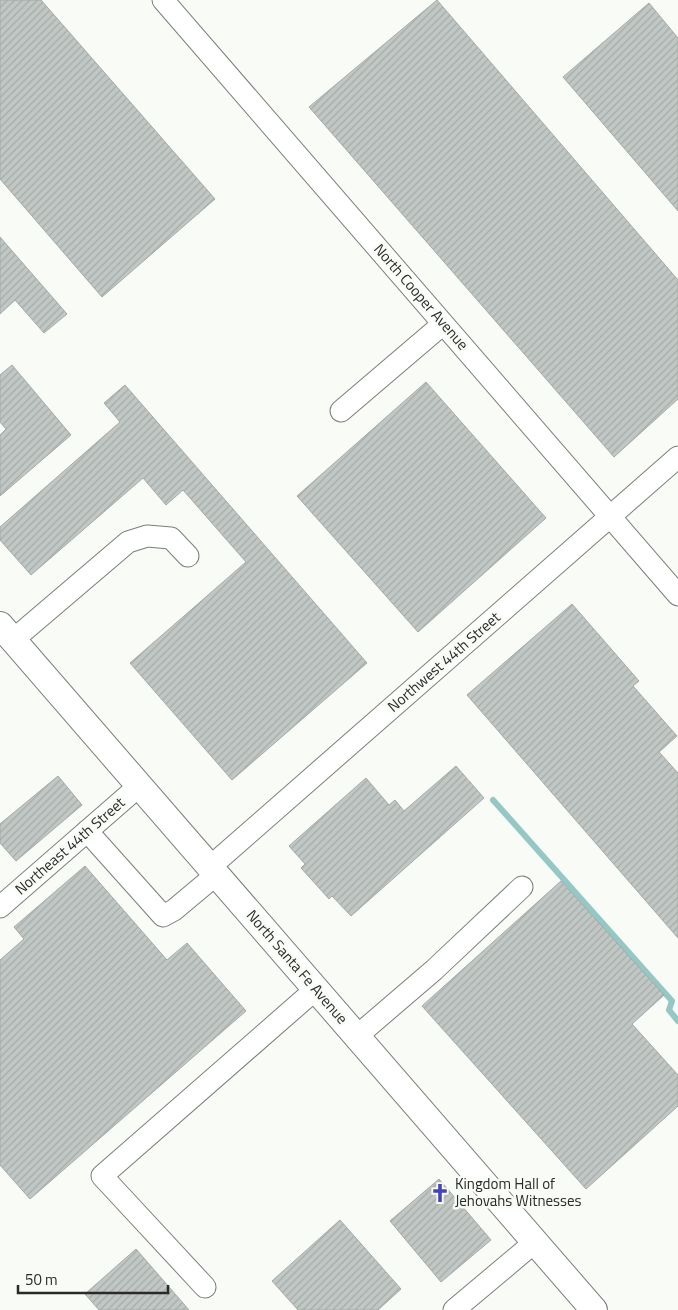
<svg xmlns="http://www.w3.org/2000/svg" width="678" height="1310" viewBox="0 0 678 1310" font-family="'Titillium Web',sans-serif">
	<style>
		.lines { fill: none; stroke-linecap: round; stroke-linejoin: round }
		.stream { stroke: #95c8c5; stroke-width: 6 }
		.building { fill: url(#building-hatch); stroke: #a4aaa7 }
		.minor-casing { stroke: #7b7e7a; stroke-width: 23 }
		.major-casing { stroke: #7b7e7a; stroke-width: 28 }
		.minor { stroke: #fff; stroke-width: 21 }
		.major { stroke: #fff; stroke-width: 26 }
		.labels { text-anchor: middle; stroke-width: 5; stroke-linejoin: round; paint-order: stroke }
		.street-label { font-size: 15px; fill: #2a2b29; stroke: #f8fbf6 }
		.poi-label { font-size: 15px; fill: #2a2b29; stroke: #f8fbf6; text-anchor: start }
	</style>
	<defs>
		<pattern id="building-hatch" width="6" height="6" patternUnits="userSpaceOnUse" patternTransform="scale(1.25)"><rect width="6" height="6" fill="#c1c7c4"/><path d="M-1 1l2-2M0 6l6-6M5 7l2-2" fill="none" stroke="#a6aba8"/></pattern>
	</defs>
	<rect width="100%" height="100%" fill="#f8fbf6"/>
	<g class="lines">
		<!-- stream -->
		<path class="stream" d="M493 800 672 1001 669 1010 678 1021"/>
	</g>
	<!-- building -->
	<g class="building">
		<path d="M0 0H41L215 199 102 297 0 179Z"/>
		<path d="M437 0 678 280V399L614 457 309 107Z"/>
		<path d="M649 3 678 38V211L563 77Z"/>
		<path d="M0 237 67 314 44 333 15 300 0 314Z"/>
		<path d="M12 365 71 435 0 496V435L6 429 0 422V375Z"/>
		<path d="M426 382 546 518 418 632 297 496Z"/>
		<path d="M125 385 367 663 232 780 130 663 246 562 183 490 166 505 143 478 31 575 0 540V527L120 422 104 403Z"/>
		<path d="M572 604 639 681 633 686 677 736 659 752 678 773V938L467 695Z"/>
		<path d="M456 766 484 798 351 916 332 896 329 899 301 868 305 864 289 846 366 778 389 805 395 800 404 811Z"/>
		<path d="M58 776 82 805 16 861 0 843V824Z"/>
		<path d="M85 866 167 960 187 943 246 1011 30 1199 0 1165V960L24 939 14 927Z"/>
		<path d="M561 881 664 995 632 1024 678 1075V1106L586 1189 422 1006Z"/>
		<path d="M439 1179 491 1240 441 1282 390 1221Z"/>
		<path d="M340 1220 401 1289 378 1310H298L272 1281Z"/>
		<path d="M136 1249 189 1310H99L85 1294Z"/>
	</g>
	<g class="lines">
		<!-- minor casing -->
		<g class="minor-casing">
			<g id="minor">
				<path d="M163 0 678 595"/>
				<path d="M341 411 443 324"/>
				<path d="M13 640 128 542 147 536 171 538 188 556"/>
				<path d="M87 831 163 916 174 910 217 874"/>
				<path d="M210 867 678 457"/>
				<path d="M0 907 139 786"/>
				<path d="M357 1036 434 970 522 887"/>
				<path d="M205 1287 102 1176 316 989"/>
				<path d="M454 1310 535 1242"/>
			</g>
		</g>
		<!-- major casing -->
		<g class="major-casing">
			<path id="major" d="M0 625 594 1310"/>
		</g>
		<!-- minor -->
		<use href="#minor" class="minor"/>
		<!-- major -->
		<use href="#major" class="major"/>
	</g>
	<!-- icons -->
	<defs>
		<g id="church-bare" transform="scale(1.5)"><path d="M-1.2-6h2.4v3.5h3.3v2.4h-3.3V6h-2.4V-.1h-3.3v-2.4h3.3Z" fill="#4444b9" stroke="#f8fbf6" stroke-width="2.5" paint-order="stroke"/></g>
	</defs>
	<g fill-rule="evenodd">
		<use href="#church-bare" x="440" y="1193"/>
	</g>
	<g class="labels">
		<!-- street labels -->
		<g class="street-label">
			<text transform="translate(421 297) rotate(49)" y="5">North Cooper Avenue</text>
			<text transform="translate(444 662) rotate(-41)" y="5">Northwest 44th Street</text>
			<text transform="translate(70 846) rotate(-41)" y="5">Northeast 44th Street</text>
			<text transform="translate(297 967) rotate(49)" y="5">North Santa Fe Avenue</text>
		</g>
		<!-- poi labels -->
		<g class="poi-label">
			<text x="455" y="1189">Kingdom Hall of<tspan x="455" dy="17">Jehovahs Witnesses</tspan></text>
		</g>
	</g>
	<!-- scale -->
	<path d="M18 1285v8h150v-8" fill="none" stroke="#2a2b29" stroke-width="2.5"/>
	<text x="25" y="1285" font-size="15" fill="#2a2b29" stroke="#f8fbf6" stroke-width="4" paint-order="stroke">50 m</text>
</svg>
